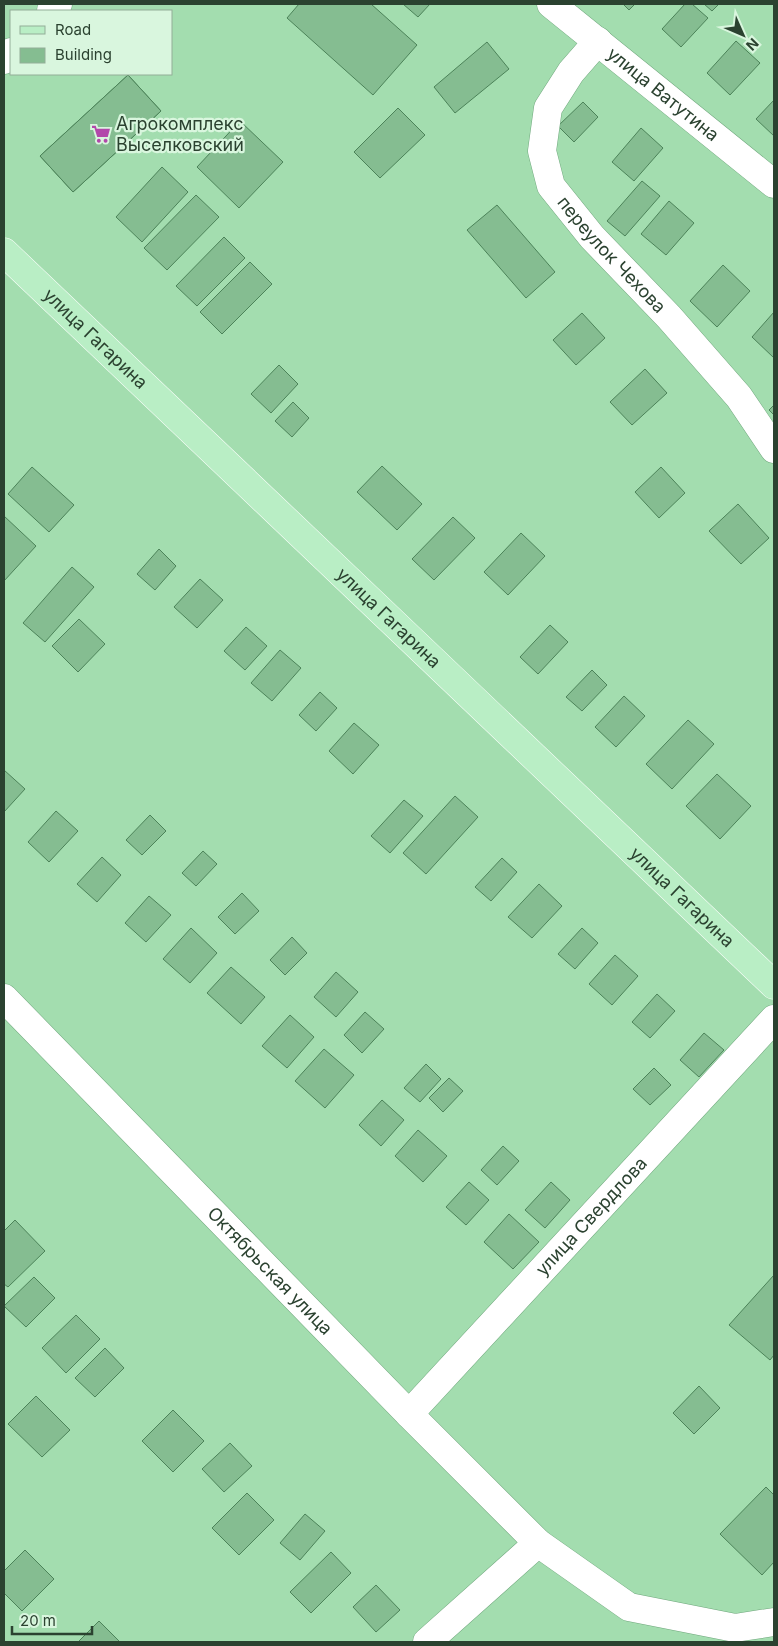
<svg xmlns="http://www.w3.org/2000/svg" width="778" height="1646" viewBox="0 0 778 1646" font-family="Inter,sans-serif">
	<style>
		.building { fill: #85bd91; stroke: #4c8359 }
		.lines { fill: none; stroke-linecap: round; stroke-linejoin: round }
		.minor-casing { stroke: #6fa77c; stroke-width: 29 }
		.major-casing { stroke: #fff; stroke-width: 29 }
		.minor { stroke: #fff; stroke-width: 28 }
		.major { stroke: #b9eec5; stroke-width: 28 }
		.labels { text-anchor: middle; stroke-width: 4.5; stroke-linejoin: round; paint-order: stroke }
		.street-label { font-size: 18px; fill: #2b4230; stroke: #d9f6de }
		.poi-label { font-size: 18px; fill: #2b4230; stroke: #d9f6de; text-anchor: start }
	</style>
	<rect width="100%" height="100%" fill="#a3ddaf"/>
	<!-- building -->
	<g class="building">
		<path d="M299 4H371L417 45 373 95 287 18Z"/>
		<path d="M403 4H430L418 17Z"/>
		<path d="M623 4H635L629 10Z"/>
		<path d="M685 4H692L708 18 681 47 662 29Z"/>
		<path d="M704 4H719L712 11Z"/>
		<path d="M736 41 760 63 730 95 707 73Z"/>
		<path d="M487 42 509 69 455 113 434 87Z"/>
		<path d="M128 75 161 111 73 192 40 156Z"/>
		<path d="M128 75 161 111 73 192 40 156Z"/>
		<path d="M774 100V136L756 119Z"/>
		<path d="M583 102 598 117 574 142 558 126Z"/>
		<path d="M398 108 425 135 380 178 354 152Z"/>
		<path d="M240 121 283 162 239 208 197 167Z"/>
		<path d="M641 128 663 148 634 181 612 162Z"/>
		<path d="M162 167 188 192 142 242 116 217Z"/>
		<path d="M642 181 660 196 625 236 607 221Z"/>
		<path d="M196 195 219 217 167 270 144 248Z"/>
		<path d="M669 201 694 223 666 255 641 234Z"/>
		<path d="M497 205 555 272 526 298 467 230Z"/>
		<path d="M224 237 245 258 197 306 176 286Z"/>
		<path d="M250 262 272 284 222 334 200 312Z"/>
		<path d="M723 265 750 291 717 327 690 301Z"/>
		<path d="M774 312V358L752 337Z"/>
		<path d="M582 313 605 338 576 365 553 340Z"/>
		<path d="M279 365 298 384 271 413 251 394Z"/>
		<path d="M645 369 667 393 632 425 610 402Z"/>
		<path d="M293 402 309 418 292 437 275 421Z"/>
		<path d="M774 405V415L769 410Z"/>
		<path d="M382 466 422 504 397 530 357 492Z"/>
		<path d="M32 467 74 505 49 532 8 494Z"/>
		<path d="M661 467 685 493 659 518 635 492Z"/>
		<path d="M738 504 769 538 741 564 709 531Z"/>
		<path d="M4 516 36 546 4 581Z"/>
		<path d="M453 517 475 538 434 580 412 559Z"/>
		<path d="M521 533 545 556 508 595 484 572Z"/>
		<path d="M159 549 176 566 155 590 137 574Z"/>
		<path d="M72 567 94 587 45 642 23 623Z"/>
		<path d="M200 579 223 600 197 628 174 607Z"/>
		<path d="M79 619 105 644 78 672 52 646Z"/>
		<path d="M550 625 568 642 538 674 520 657Z"/>
		<path d="M246 627 267 646 245 670 224 651Z"/>
		<path d="M280 650 301 668 272 701 251 683Z"/>
		<path d="M592 670 607 685 582 711 566 697Z"/>
		<path d="M320 692 337 708 316 731 299 715Z"/>
		<path d="M624 696 645 716 616 747 595 727Z"/>
		<path d="M688 720 714 744 672 789 646 764Z"/>
		<path d="M354 723 379 745 353 774 329 751Z"/>
		<path d="M4 770 25 789 4 812Z"/>
		<path d="M717 774 751 806 720 839 686 806Z"/>
		<path d="M455 796 478 817 426 874 403 853Z"/>
		<path d="M404 800 423 816 390 853 371 836Z"/>
		<path d="M56 811 78 831 49 862 28 842Z"/>
		<path d="M150 815 166 831 142 855 126 840Z"/>
		<path d="M203 851 217 864 196 886 182 873Z"/>
		<path d="M102 857 121 875 97 902 77 884Z"/>
		<path d="M502 858 517 872 491 901 475 887Z"/>
		<path d="M539 884 562 906 532 938 508 917Z"/>
		<path d="M242 893 259 911 235 934 218 917Z"/>
		<path d="M149 896 171 915 146 942 125 923Z"/>
		<path d="M191 928 217 953 190 983 163 959Z"/>
		<path d="M582 928 598 943 575 969 558 954Z"/>
		<path d="M292 937 307 953 285 975 270 960Z"/>
		<path d="M615 955 638 976 612 1005 589 984Z"/>
		<path d="M231 967 265 997 241 1024 207 993Z"/>
		<path d="M336 972 358 992 336 1017 314 997Z"/>
		<path d="M657 994 675 1011 650 1038 632 1022Z"/>
		<path d="M365 1012 384 1029 362 1053 344 1035Z"/>
		<path d="M290 1015 314 1037 287 1068 262 1046Z"/>
		<path d="M704 1033 724 1050 699 1077 680 1060Z"/>
		<path d="M324 1049 354 1075 325 1108 295 1081Z"/>
		<path d="M426 1064 441 1079 420 1102 404 1088Z"/>
		<path d="M654 1068 671 1085 650 1105 633 1089Z"/>
		<path d="M449 1078 463 1091 443 1112 429 1098Z"/>
		<path d="M382 1100 404 1120 381 1146 359 1125Z"/>
		<path d="M418 1130 447 1156 423 1182 395 1156Z"/>
		<path d="M503 1146 519 1161 497 1185 481 1170Z"/>
		<path d="M469 1182 489 1200 466 1225 446 1207Z"/>
		<path d="M551 1182 570 1200 545 1228 525 1210Z"/>
		<path d="M509 1214 539 1242 513 1269 484 1242Z"/>
		<path d="M15 1220 45 1251 8 1287 4 1284V1231Z"/>
		<path d="M774 1275V1355L770 1360 729 1325Z"/>
		<path d="M34 1277 55 1298 26 1327 4 1306Z"/>
		<path d="M76 1315 100 1339 66 1373 42 1348Z"/>
		<path d="M105 1348 124 1368 95 1397 75 1378Z"/>
		<path d="M699 1386 720 1408 694 1434 673 1413Z"/>
		<path d="M36 1396 70 1430 42 1457 8 1424Z"/>
		<path d="M173 1410 204 1441 173 1472 142 1441Z"/>
		<path d="M230 1443 252 1466 224 1492 202 1469Z"/>
		<path d="M766 1487 774 1495V1562L762 1575 720 1534Z"/>
		<path d="M247 1493 274 1520 239 1555 212 1528Z"/>
		<path d="M305 1514 325 1531 300 1560 280 1543Z"/>
		<path d="M25 1550 54 1579 22 1611 4 1593V1571Z"/>
		<path d="M331 1552 351 1573 311 1613 290 1592Z"/>
		<path d="M376 1585 400 1610 376 1632 353 1607Z"/>
		<path d="M99 1621 120 1642H78Z"/>
	</g>
	<g class="lines">
		<!-- minor casing -->
		<g class="minor-casing">
			<g id="minor">
				<path id="s1" d="M551 4 774 184"/>
				<path d="M51 11 58 4"/>
				<path id="s2" d="M598 41 571 72 548 108 542 151 551 186 592 237 669 317 739 397 774 449"/>
				<path d="M4 60 11 52"/>
				<path id="s3" d="M4 998 409 1414 538 1543 629 1607 735 1628 774 1622"/>
				<path id="s4" d="M409 1414 774 1019"/>
				<path d="M427 1642 538 1543"/>
			</g>
		</g>
		<!-- major casing -->
		<g class="major-casing">
			<g id="major">
				<path id="s5" d="M4 252 774 985"/>
			</g>
		</g>
		<!-- minor -->
		<use href="#minor" class="minor"/>
		<!-- major -->
		<use href="#major" class="major"/>
	</g>
	<!-- icons -->
	<defs>
		<g id="supermarket-bare" transform="scale(1.5)"><path d="M-6-5.5h2.5l.6 2H6L4.5 2H-2.5L-4.4-4H-6ZM-1.5 3.2a1.3 1.3 0 1 0 .1 0ZM3 3.2a1.3 1.3 0 1 0 .1 0Z" fill="#b248aa" stroke="#d9f6de" stroke-width="2.5" paint-order="stroke"/></g>
	</defs>
	<g fill-rule="evenodd">
		<use href="#supermarket-bare" x="101" y="134"/>
	</g>
	<g class="labels">
		<!-- street labels -->
		<g class="street-label">
			<text dy="6" stroke="none"><textPath href="#s1" startOffset="144">улица Ватутина</textPath></text>
			<text dy="6" stroke="none"><textPath href="#s2" startOffset="255">переулок Чехова</textPath></text>
			<text dy="6" stroke="none"><textPath href="#s5" startOffset="126">улица Гагарина</textPath></text>
			<text dy="6" stroke="none"><textPath href="#s5" startOffset="531">улица Гагарина</textPath></text>
			<text dy="6" stroke="none"><textPath href="#s5" startOffset="936">улица Гагарина</textPath></text>
			<text dy="6" stroke="none"><textPath href="#s4" startOffset="269">улица Свердлова</textPath></text>
			<text dy="6" stroke="none"><textPath href="#s3" startOffset="381">Октябрьская улица</textPath></text>
		</g>
		<!-- poi labels -->
		<g class="poi-label">
			<text x="116" y="130">Агрокомплекс<tspan x="116" dy="21">Выселковский</tspan></text>
		</g>
	</g>
	<!-- border -->
	<rect width="778" height="1646" fill="none" stroke="#2b4230" stroke-width="10"/>
	<!-- legend -->
	<rect x="10" y="10" width="162" height="65" fill="#d9f6de" stroke="#93ae98"/>
	<rect x="20" y="26" width="25" height="8" fill="#b9eec5" stroke="#93ae98"/>
	<text x="55" y="35" font-size="15" fill="#2b4230">Road</text>
	<rect x="20" y="48" width="25" height="15" fill="#85bd91" stroke="#93ae98"/>
	<text x="55" y="60" font-size="15" fill="#2b4230">Building</text>
	<!-- north arrow -->
	<g transform="translate(743 35) rotate(135)" stroke="#d9f6de" stroke-width="4" paint-order="stroke">
	<path d="M0-4L9 19L0 12L-9 19Z" fill="#2b4230"/>
	<text y="-8" font-size="14" font-weight="bold" text-anchor="middle" fill="#2b4230">N</text>
	</g>
	<!-- scale -->
	<path d="M12 1626v8h80v-8" fill="none" stroke="#2b4230" stroke-width="2.5"/>
	<text x="20" y="1626" font-size="15" fill="#2b4230" stroke="#d9f6de" stroke-width="4" paint-order="stroke">20 m</text>
</svg>
